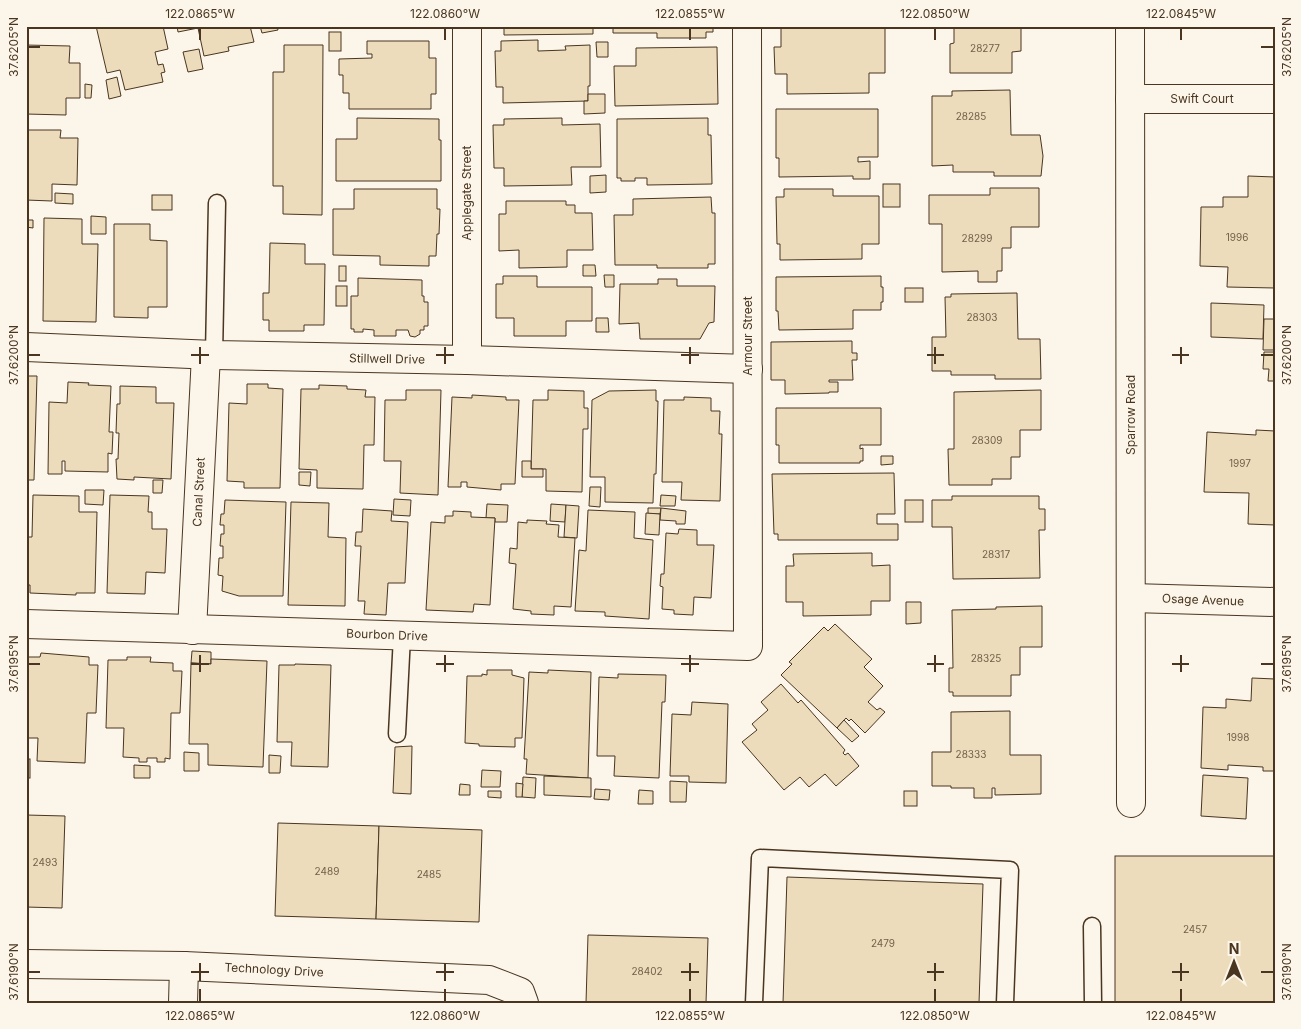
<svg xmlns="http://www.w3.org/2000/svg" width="1301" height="1029" viewBox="0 0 1301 1029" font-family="Inter,sans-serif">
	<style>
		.building { fill: #ecdcbc; stroke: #4a3520 }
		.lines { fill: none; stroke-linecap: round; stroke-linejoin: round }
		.service-casing { stroke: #4a3520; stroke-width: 19 }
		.minor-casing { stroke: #4a3520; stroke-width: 30 }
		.service { stroke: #fbf6e9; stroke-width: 16 }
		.minor { stroke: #fbf6e9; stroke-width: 28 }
		.ticks { fill: none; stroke: #4a3520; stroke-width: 2 }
		.labels { text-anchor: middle; stroke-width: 4; stroke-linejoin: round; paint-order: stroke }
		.number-label { font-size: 10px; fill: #725f47 }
		.street-label { font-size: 12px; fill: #4a3520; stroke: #fbf6e9 }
		.neatline { fill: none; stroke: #4a3520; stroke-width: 2 }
		.ticks-label { font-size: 12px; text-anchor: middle; fill: #4a3520 }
	</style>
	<rect width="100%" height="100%" fill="#fbf6e9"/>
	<!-- building -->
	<g class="building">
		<path d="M96 26H163L168 49 155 52 158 65 163 64 165 72 161 73 163 82 125 90 120 70 107 73Z"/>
		<path d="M177 26H250L254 42 228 47 229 51 204 56 198 28 178 32Z"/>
		<path d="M260 26H277L278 30 262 33Z"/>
		<path d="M504 26H593V34L504 35Z"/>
		<path d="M613 26H713V32H706V38H657V33H613Z"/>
		<path d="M781 26H885V73H869V93L787 94V74H775L774 47H781Z"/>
		<path d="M954 26H1021V51L1012 52V73H950V44L954 43Z"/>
		<rect x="329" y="32" width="12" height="19"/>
		<path d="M538 40V51L566 50 565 46 590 45V86H588V101L503 103V87H496L495 51H501V41Z"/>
		<path d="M367 41H429V58H436V94H431V109H349V93H343V75H339V59L372 58V54H367Z"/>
		<path d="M596 42H608V57H597Z"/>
		<path d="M26 45 70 46 69 63H80V98H66V115L26 114Z"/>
		<path d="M284 45H323L322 215 283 214V186H273V72H284Z"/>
		<path d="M717 47 718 104 615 106 614 66H636V48Z"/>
		<path d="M199 49 203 69 188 72 183 52Z"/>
		<path d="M117 77 121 96 109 99 106 80Z"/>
		<path d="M85 84 92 85 91 98H85Z"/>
		<path d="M1010 90 1011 135H1040L1043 156 1041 176H994V172H953V165L932 166V96H952V91Z"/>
		<path d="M588 94H605V113L584 114V101H588Z"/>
		<path d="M776 109H878V157H858V162L870 161V179H853V176L779 177V158H776Z"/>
		<path d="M357 118 439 119V140H441V181H336V139H357Z"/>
		<path d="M562 118V125L600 124 601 167H571L572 185 504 186V168H494L493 125H504V119Z"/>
		<path d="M708 118V135H711L712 184 647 185V178H635V181H621V178H617V119Z"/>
		<path d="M26 130H61L60 138H78L77 185 52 184V201L26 200Z"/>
		<path d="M606 175V192L590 193V176Z"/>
		<path d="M1248 176 1275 177V288L1227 287 1228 267 1200 266 1201 207H1223V197H1248Z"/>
		<rect x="883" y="184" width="17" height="23"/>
		<path d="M990 188H1039V227H1011V248H1002V271H997V282H978V271L942 272V224H929V195H990Z"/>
		<path d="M354 189H437V209H440L439 234H437L436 256H429V266L380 265V256L333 255V209H354Z"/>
		<path d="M784 189H833V196H879V244H862V259L780 260V244H777L776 197H784Z"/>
		<path d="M55 193 73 194V204L55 203Z"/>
		<rect x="152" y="195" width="20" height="15"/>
		<path d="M711 197 712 213H715V264H708V268H657V265H615L614 215H633V199Z"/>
		<path d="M506 201H566V205H575V213H592L593 250H567V267L519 268V250L499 251V214H506Z"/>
		<path d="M91 216 106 217V234H91Z"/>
		<path d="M44 218 82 219V244H98L96 322 43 321Z"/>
		<path d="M26 220H33V228L26 227Z"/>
		<path d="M114 224H150V240L167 241V307H148V318L114 317Z"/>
		<path d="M270 243 305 244V264H325L324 325H304V331H269V320H263V293H269Z"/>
		<path d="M583 265H595L596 276H583Z"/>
		<rect x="339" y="266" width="7" height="15"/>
		<path d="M604 275H614V287H605Z"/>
		<path d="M503 276H537V287H592V321H566V336H514V318H496V284H503Z"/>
		<path d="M881 276V287H883V302H881V310H853V329L779 330 778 311H776V277Z"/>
		<path d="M358 278 422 280V296H424V302H428V326H424V330H420V334L415 337 410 336 408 330H396V336H374V330L363 329V332H354V329H351V296H358Z"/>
		<path d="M658 279H677V286H715L714 322 709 323 700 339H640L639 323 619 324 620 284H658Z"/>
		<rect x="336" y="286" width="11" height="20"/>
		<rect x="905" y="288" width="18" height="14"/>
		<path d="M1017 293 1018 339H1040L1041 379H995V375H951V371H932V337H946L945 297H951V294Z"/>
		<path d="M1211 303 1264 305 1263 339 1211 337Z"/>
		<path d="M596 318H608L609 332H596Z"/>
		<path d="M1264 319H1275V350H1263Z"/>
		<path d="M852 341V353H857V360H852L853 380H829V382H838V392H829V393L785 394V380H771V342Z"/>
		<path d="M1264 352H1275V381H1268L1269 369H1263Z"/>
		<path d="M26 376H37L34 480H26Z"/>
		<path d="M68 382 89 383 88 385 111 386 109 432H113L112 454 108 453V472L65 471V461H62V474H48L49 402 67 403Z"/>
		<path d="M247 384H268V388L283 389 280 488H244V482L227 481 229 403 247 404Z"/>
		<path d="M319 385 347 386V389L366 390 365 397H375L374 445H364L363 489 317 488V470L299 469 301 389H319Z"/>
		<path d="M120 386 156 387V403H174L171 479 134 477V480L117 479 116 459H118L119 433H116L117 404H120Z"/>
		<path d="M406 390H441L438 495 400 493 401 461H384L385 400H406Z"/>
		<path d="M548 390 584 391V408H588V429H583L582 492 546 491V469H531L533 400H548Z"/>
		<path d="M656 390V401H658L656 474H654L653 503 605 502V477H590L592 400 609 391Z"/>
		<path d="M1041 390V430H1020V457H1011V479H992V485H949L948 449H954V392Z"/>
		<path d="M472 395 506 397V400H519L515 484H501V490L467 487V482H461V487H448L452 397 472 398Z"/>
		<path d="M684 397 711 398V411H720L719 434H722L720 501 681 500 682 482H662L664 400H684Z"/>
		<path d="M776 408H881V445H860V449L863 448V461H860V463H779V445H776Z"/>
		<path d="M1256 430 1275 431V525L1248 524 1249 493 1204 492 1207 432 1256 435Z"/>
		<path d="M881 456H893V464L881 465Z"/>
		<path d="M522 461H531V469H543V477H522Z"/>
		<path d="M299 472H311L310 486 299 485Z"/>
		<path d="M894 473 895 514H877V524H898V540H778V534H774L772 474Z"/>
		<path d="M153 480H163L162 493H153Z"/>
		<path d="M590 487H601L600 507 589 506Z"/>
		<path d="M85 490H104L103 505 85 504Z"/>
		<path d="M33 495 79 496V512H97L95 593H76V595L30 593V585H26V537H32Z"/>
		<path d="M110 495 149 496 148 512H152V529H167L165 573 146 572 145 594 107 593Z"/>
		<path d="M661 495 676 496 675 506H660Z"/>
		<path d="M952 496H1039V509H1045V530H1039L1040 578 953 579 952 527H932V500H952Z"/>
		<path d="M394 499 411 500 410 516 393 515Z"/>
		<path d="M225 500 286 502 283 596H239L222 591 223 576 218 575 219 558H223V546H220L221 534H224V525H220L221 514H224Z"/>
		<rect x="905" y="500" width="18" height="22"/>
		<path d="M291 502 329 503 328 537 346 538 345 606 288 605Z"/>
		<path d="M487 504 508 505 507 522H495V518H486Z"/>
		<path d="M551 504 566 505 565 522 550 521Z"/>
		<path d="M566 505 579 506 577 538 564 537Z"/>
		<path d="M648 508H661L660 514H648Z"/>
		<path d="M661 508 686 511 685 524H676V521L660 520Z"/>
		<path d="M363 509 392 511 391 521 408 522 405 583H388L386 615 364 614 365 601H358L361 546H355L356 532H362Z"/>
		<path d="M588 510 635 512 634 538 653 540 649 619 605 616V612L575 611 579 550 586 551Z"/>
		<path d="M453 511 471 512V517L495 518 490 605 474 604 473 612 426 610 431 522 445 523V516H453Z"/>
		<path d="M646 513 660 514 659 535 645 534Z"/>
		<path d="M527 520 547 521 546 524 559 525 558 537 575 538 571 607 554 606V615L531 614V611L513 609 516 564 509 563 510 548 517 549 518 522 527 523Z"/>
		<path d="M679 529 697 530V545H714L711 598 694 597 693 615 674 614V610L662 609 663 587 660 586 661 574H664L666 533 678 534Z"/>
		<path d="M872 553V566L890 565V601H871V615L803 616V602H786V566H794L793 554Z"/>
		<path d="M906 602H921V623L906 624Z"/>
		<path d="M1042 606V647H1020V675H1011V696H953V692H949V668H953L952 610 996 609V607Z"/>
		<path d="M835 624 872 659 864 667 883 686 868 702 877 710 880 708 885 712 865 733 851 719 849 721 846 718 837 728 781 675 792 664 789 662 824 627 828 631Z"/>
		<path d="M192 651 211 652V664L191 663Z"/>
		<path d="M41 653 89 657V665H98L96 713H87L85 763 37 761 38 738H26V657H40Z"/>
		<path d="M127 657H151L150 662 173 663V671H182L180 713H171L170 759 165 758V762H157V758H147V762H139V758L123 757 124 728H106L108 660H127Z"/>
		<path d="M211 659 267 661 263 767 208 765V744H189L191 663 211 664Z"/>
		<path d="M295 664 331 665 328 767 291 766 292 742H277L279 665H295Z"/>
		<path d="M487 670H512V675L524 678 522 738H515V747L479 746V744L465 743 467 676H482V674L487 675Z"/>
		<path d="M548 670 591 672 588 778 526 774 527 759H524L529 672 548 673Z"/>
		<path d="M618 674 666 675 665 702H662L659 778 614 776 615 756H597L599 677 618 678Z"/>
		<path d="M1252 678 1275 679V771H1263V767L1228 765V770L1201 768 1203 707 1226 708V699L1251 701Z"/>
		<path d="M781 684 798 703 801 700 845 750 843 753 845 755 848 753 859 766 836 786 825 774 809 787 800 777 784 790 742 742 757 730 752 724 768 710 761 702Z"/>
		<path d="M692 702 728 704 726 783 689 782V776H670L672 714 691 715Z"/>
		<path d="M1010 711V755H1041V794L995 795V788H992V798H974V788H951V786H932V752H951V712Z"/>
		<path d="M844 720 859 736 852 742 837 728Z"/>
		<path d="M412 746 411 794 393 793 395 747Z"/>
		<path d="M184 752 199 753V771H184Z"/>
		<path d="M269 755 281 756 280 773H269Z"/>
		<rect x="26" y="759" width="4" height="19"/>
		<path d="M134 765 150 766V778H134Z"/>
		<path d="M482 770 501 771 500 787H481Z"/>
		<path d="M1203 775 1248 778 1246 819 1201 816Z"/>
		<path d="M544 776 591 778V797L544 795Z"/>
		<path d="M523 777 536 778 535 798 522 797Z"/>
		<path d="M670 781 687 782 686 802H670Z"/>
		<path d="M516 783 523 784 522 797H516Z"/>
		<path d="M460 784 470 785V795H459Z"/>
		<path d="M595 789 610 790 609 800 594 799Z"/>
		<path d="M639 790 653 791V804H638Z"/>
		<path d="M488 791H501V798L488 797Z"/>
		<rect x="904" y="791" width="13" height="15"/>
		<path d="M26 815 65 816 62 908 26 907Z"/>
		<path d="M278 823 379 826 376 919 275 916Z"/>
		<path d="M379 826 482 830 479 922 376 919Z"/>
		<rect x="1115" y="856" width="160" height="147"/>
		<path d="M787 877 983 884 979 1003H783Z"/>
		<path d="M588 935 708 938 706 1003H586Z"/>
	</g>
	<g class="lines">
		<!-- service casing -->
		<g class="service-casing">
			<g id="service">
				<path d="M214 355 217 203"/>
				<path d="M397 734 402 636"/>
				<path d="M1092 926 1093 1003"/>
				<path d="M754 1003 760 858 1010 870 1005 1003"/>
			</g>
		</g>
		<!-- minor casing -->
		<g class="minor-casing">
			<g id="minor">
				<path d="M467 26V360"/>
				<path d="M1130 26 1131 803"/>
				<path d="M1130 99H1275"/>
				<path d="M26 347 214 355 467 360 748 369"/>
				<path d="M1132 598 1275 602"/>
				<path d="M26 624 748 646 747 26"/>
				<path d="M192 630 206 355"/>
				<path d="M26 964 184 966 489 980 520 992 524 1003"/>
				<path d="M183 1003 184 966"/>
			</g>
		</g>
		<!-- service -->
		<use href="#service" class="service"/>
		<!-- minor -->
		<use href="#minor" class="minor"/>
	</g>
	<!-- ticks -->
	<path class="ticks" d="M200 28V40M445 28V40M690 28V40M935 28V40M1181 28V40M28 47H40M1261 47H1274M200 347V364M445 347V364M690 347V364M935 347V364M1181 347V364M28 355H40M191 355H209M436 355H454M681 355H699M927 355H944M1172 355H1189M1261 355H1274M200 655V672M445 655V672M690 655V672M935 655V672M1181 655V672M28 664H40M191 664H209M436 664H454M681 664H699M927 664H944M1172 664H1189M1261 664H1274M200 963V981M445 963V981M690 963V981M935 963V981M1181 963V981M28 972H40M191 972H209M436 972H454M681 972H699M927 972H944M1172 972H1189M1261 972H1274M200 989V1002M445 989V1002M690 989V1002M935 989V1002M1181 989V1002"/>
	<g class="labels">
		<!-- number labels -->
		<g class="number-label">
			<text x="985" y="52">28277</text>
			<text x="971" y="120">28285</text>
			<text x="1237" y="241">1996</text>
			<text x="977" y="242">28299</text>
			<text x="982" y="321">28303</text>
			<text x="987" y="444">28309</text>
			<text x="1240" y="467">1997</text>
			<text x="996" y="558">28317</text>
			<text x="986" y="662">28325</text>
			<text x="1238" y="741">1998</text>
			<text x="971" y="758">28333</text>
			<text x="45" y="866">2493</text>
			<text x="327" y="875">2489</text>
			<text x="429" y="878">2485</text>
			<text x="1195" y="933">2457</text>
			<text x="883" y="947">2479</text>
			<text x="647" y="975">28402</text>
		</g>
		<!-- street labels -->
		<g class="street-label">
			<text x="1202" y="103">Swift Court</text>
			<text transform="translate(467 193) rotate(-90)" y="4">Applegate Street</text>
			<text transform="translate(748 336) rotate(-90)" y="4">Armour Street</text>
			<text transform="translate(387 359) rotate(1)" y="4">Stillwell Drive</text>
			<text transform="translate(1131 415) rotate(-90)" y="4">Sparrow Road</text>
			<text transform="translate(199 492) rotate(-87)" y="4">Canal Street</text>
			<text transform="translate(1203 600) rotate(2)" y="4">Osage Avenue</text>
			<text transform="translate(387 635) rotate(2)" y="4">Bourbon Drive</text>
			<text transform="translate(274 970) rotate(3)" y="4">Technology Drive</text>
		</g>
	</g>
	<!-- border -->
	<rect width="1301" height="1029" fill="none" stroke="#fbf6e9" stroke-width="55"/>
	<!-- north arrow -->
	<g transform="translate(1234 962)" stroke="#fbf6e9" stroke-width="4" paint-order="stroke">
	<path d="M0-4L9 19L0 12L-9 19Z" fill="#4a3520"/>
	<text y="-8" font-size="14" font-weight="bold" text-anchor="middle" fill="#4a3520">N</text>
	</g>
	<rect x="28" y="28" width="1246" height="974" class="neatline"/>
	<g class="ticks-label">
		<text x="200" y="18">122.0865°W</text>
		<text x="445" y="18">122.0860°W</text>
		<text x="690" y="18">122.0855°W</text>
		<text x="935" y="18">122.0850°W</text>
		<text x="1181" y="18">122.0845°W</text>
		<text transform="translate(14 47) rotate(-90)" y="4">37.6205°N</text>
		<text transform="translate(1287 47) rotate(-90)" y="4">37.6205°N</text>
		<text transform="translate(14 355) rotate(-90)" y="4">37.6200°N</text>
		<text transform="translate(1287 355) rotate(-90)" y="4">37.6200°N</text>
		<text transform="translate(14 664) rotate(-90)" y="4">37.6195°N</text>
		<text transform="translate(1287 664) rotate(-90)" y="4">37.6195°N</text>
		<text transform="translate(14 972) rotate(-90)" y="4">37.6190°N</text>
		<text transform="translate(1287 972) rotate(-90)" y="4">37.6190°N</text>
		<text x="200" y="1020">122.0865°W</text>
		<text x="445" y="1020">122.0860°W</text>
		<text x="690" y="1020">122.0855°W</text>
		<text x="935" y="1020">122.0850°W</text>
		<text x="1181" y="1020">122.0845°W</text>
	</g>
</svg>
